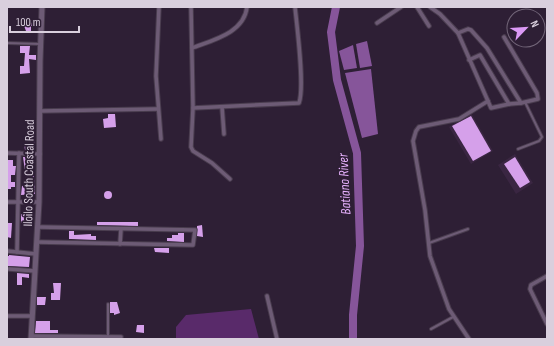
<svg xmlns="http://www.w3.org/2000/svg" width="554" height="346" viewBox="0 0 554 346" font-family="'Sofia Sans Condensed',sans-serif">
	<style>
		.built { fill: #3a2642 }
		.green { fill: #592a6a }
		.water { fill: #86559a }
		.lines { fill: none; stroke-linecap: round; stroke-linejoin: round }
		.river { stroke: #86559a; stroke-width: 8 }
		.building { fill: #d5a0ea }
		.lane-casing { stroke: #493c4e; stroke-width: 4 }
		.street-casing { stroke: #493c4e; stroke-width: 5.5 }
		.secondary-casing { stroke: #493c4e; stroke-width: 7 }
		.lane { stroke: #6d5b75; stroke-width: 2 }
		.street { stroke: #6d5b75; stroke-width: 3.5 }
		.secondary { stroke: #6d5b75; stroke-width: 5 }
		.labels { text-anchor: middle; stroke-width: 4; stroke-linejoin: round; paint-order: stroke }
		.street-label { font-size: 13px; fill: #d9cfdd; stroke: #2e1f35 }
		.water-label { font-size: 14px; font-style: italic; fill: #e7b2fe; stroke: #2e1f35 }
	</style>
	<rect width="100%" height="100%" fill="#2e1f35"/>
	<!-- built -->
	<g class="built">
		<path d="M471 113 493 151 471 164 449 127Z"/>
		<path d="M515 154 533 183 516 194 498 165Z"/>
	</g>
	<!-- green -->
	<path class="green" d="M251 309 259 339H176V327L186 315Z"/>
	<!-- water -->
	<g class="water">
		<path d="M367 41 372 66 360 68 356 44Z"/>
		<path d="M353 45 357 68 344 70 339 51Z"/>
		<path d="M371 69 378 134 362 138 345 73Z"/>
	</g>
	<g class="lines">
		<!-- river -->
		<path class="river" d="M336 7 331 32 337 80 357 153 360 246 353 315V339"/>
	</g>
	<!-- building -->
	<g class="building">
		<path d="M26 22 34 23V26H31V31H26L23 23Z"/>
		<path d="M20 46H30L29 55H36V60L29 59 30 73 20 74V66H24L25 53H20Z"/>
		<path d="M108 114H115L116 127 104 128 103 119 108 118Z"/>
		<path d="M471 116 491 151 473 161 452 126Z"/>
		<path d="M34 140 35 151 25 150 24 143H31Z"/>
		<path d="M23 157H35V160H33L35 194 21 195 22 186 27 185Z"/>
		<path d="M515 157 530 182 520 188 504 164Z"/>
		<path d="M7 160H13V166H16L15 175H11V182H15V187H11V189H7Z"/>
		<circle cx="108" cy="195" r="4"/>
		<path d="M21 214H25V222H30L31 227H25V223H21Z"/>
		<path d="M97 222H138V226L97 225Z"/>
		<path d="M7 223H12L11 238 7 237Z"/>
		<path d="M202 225 203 237 197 236V226Z"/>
		<path d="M69 231H74V235L91 234V236H96V240L71 239H69Z"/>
		<path d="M178 233H184V242L167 241V238H172V235H178Z"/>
		<path d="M154 248H169V253L155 252Z"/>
		<path d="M9 255 30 257 29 267 8 266 7 256H9Z"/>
		<path d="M17 273 29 274V278L22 277V285H17Z"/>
		<path d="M53 283H61L60 300H51V293H54Z"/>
		<path d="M37 297H46L45 305H37Z"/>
		<path d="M110 302H117L120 313 114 315V313H110Z"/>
		<path d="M36 321H50V330H58V333H35Z"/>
		<path d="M137 325H144V333L136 332Z"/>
	</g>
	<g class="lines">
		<!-- lane casing -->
		<g class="lane-casing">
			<g id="lane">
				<path d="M7 43 40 44"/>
				<path d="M518 149 539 141 542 137 525 102"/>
				<path d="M429 243 468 229"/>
				<path d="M431 329 453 317"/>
				<path d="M108 337V304"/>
			</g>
		</g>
		<!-- street casing -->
		<g class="street-casing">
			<g id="street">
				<path d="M159 7 156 76 161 139"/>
				<path d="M191 7 193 108 191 147 193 151 212 163 230 179"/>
				<path d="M417 7 429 26"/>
				<path d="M430 7 440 14 458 33 491 108 509 104 480 55 469 60"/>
				<path d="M377 23 401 7"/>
				<path d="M458 33 468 29 471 30 487 48 521 103 538 99 537 93 504 37"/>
				<path d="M192 48C213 40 244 33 247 7"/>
				<path d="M509 104 521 103"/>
				<path d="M222 107 224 134"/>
				<path d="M193 108 299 103C305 87 297 27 295 7"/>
				<path d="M40 111 157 109"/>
				<path d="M7 153 40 154"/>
				<path d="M7 202H39"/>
				<path d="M37 242 193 245 195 230 38 227"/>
				<path d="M120 244 121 229"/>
				<path d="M7 251 36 254"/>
				<path d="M17 252 19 153"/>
				<path d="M9 269 35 271"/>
				<path d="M547 276 531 285 530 289 547 324"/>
				<path d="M267 296 277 339"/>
				<path d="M7 316H32"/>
				<path d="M31 336 121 337"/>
				<path d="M469 339 449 309 430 256 425 210 413 141 416 131 419 127 459 119 488 101"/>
			</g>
		</g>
		<!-- secondary casing -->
		<g class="secondary-casing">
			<path id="secondary" d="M31 339 39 202 40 61 42 7"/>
		</g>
		<!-- lane -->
		<use href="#lane" class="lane"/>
		<!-- street -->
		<use href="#street" class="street"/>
		<!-- secondary -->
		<use href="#secondary" class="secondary"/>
	</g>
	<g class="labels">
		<!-- street labels -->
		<g class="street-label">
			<text transform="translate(28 173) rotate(-89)" y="5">Iloilo South Coastal Road</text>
		</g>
		<!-- water labels -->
		<g class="water-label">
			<text transform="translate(344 184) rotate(-93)" y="5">Batiano River</text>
		</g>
	</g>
	<!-- border -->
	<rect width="554" height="346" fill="none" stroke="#d9cfdd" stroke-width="16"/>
	<!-- north arrow -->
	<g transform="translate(526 28) rotate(65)"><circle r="19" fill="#2e1f35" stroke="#726578"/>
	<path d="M0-3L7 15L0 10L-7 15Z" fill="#db99f5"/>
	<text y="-6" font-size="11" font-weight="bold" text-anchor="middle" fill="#d9cfdd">N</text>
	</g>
	<!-- scale -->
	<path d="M10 26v6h69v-6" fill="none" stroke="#d9cfdd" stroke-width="2"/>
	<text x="16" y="26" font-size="12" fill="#d9cfdd" stroke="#2e1f35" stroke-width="3" paint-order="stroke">100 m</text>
</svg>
